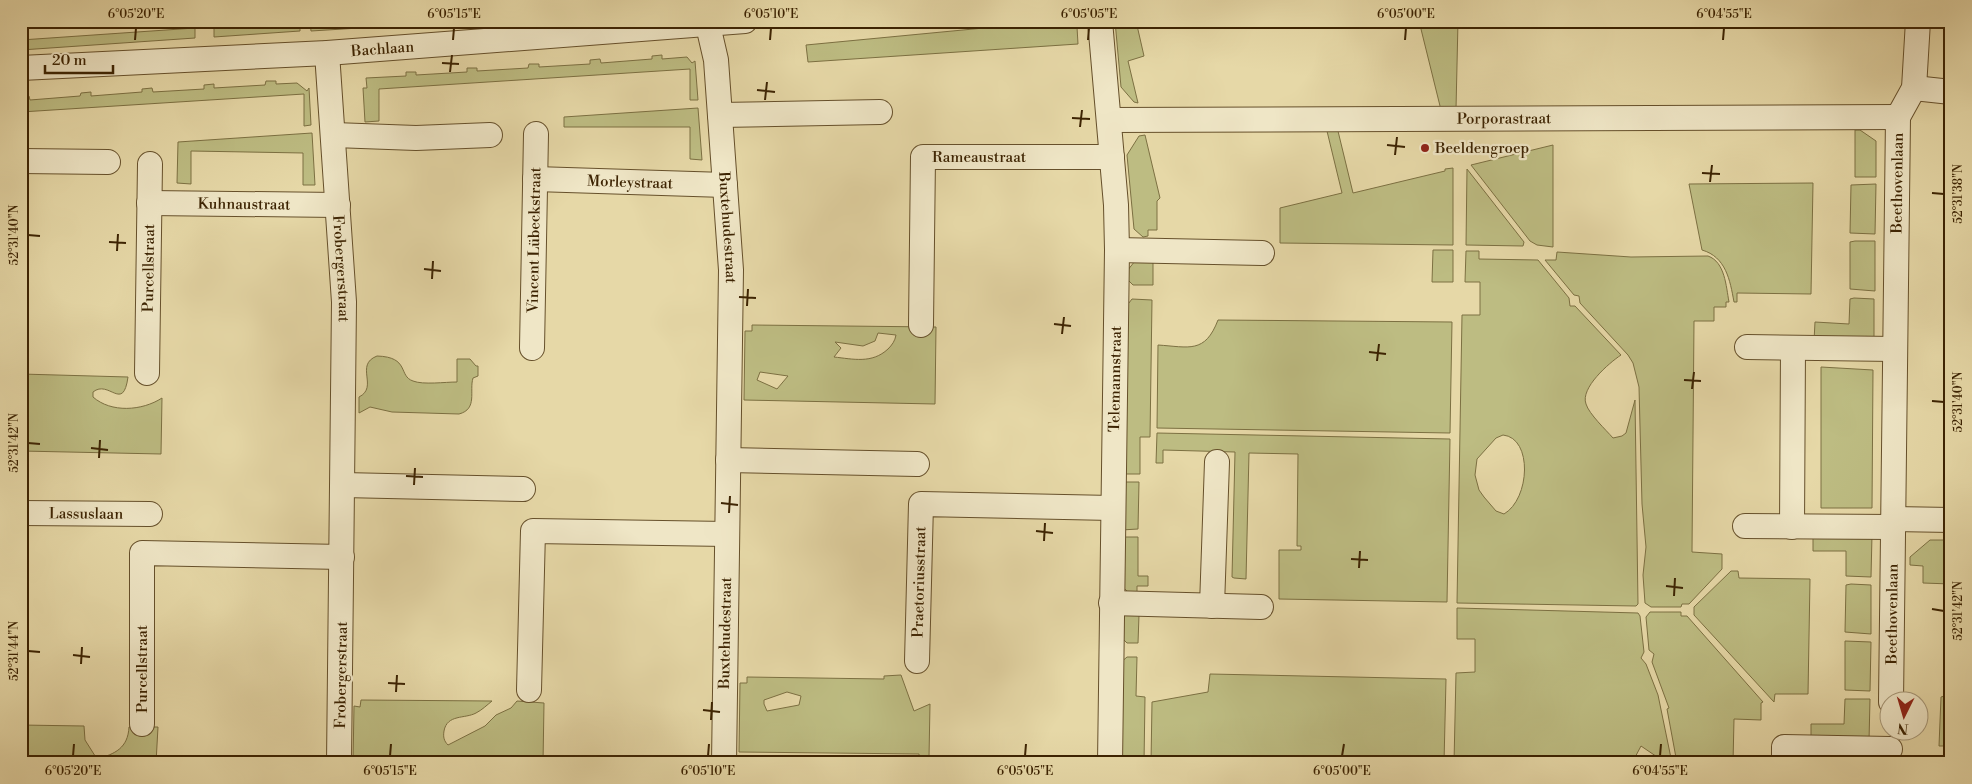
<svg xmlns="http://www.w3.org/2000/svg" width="1972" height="784" viewBox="0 0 1972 784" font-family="'Libre Bodoni',serif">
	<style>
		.green { fill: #bdbc82; stroke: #7c7042; fill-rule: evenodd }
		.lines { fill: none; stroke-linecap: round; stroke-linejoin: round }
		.minor-casing { stroke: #66502b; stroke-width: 26 }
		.minor { stroke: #efe6c6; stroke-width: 24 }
		.ticks { fill: none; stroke: #3c2302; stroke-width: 2 }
		.poi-dot { fill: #8f2418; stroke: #efe6c6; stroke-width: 2 }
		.labels { text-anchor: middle; stroke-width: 4.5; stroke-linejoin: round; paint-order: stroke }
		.street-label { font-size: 15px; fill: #3c2302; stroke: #efe6c6 }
		.poi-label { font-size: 15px; fill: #3c2302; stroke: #efe6c6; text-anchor: start }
		.neatline { fill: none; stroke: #3c2302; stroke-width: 2 }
		.ticks-label { font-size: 12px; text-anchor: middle; fill: #3c2302 }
	</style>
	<rect width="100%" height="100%" fill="#e6d8a7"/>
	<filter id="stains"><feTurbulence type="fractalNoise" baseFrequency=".004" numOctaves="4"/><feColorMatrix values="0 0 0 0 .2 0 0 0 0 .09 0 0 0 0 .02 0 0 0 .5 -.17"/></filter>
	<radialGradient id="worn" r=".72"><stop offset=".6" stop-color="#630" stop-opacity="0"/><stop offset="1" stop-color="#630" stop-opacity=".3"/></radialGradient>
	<!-- green -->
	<g class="green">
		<path d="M310 21H423V24L311 31Z"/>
		<path d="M1057 21H1069L1077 27 1078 44 808 62 806 45Z"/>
		<path d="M1115 21H1136L1144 56 1128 61 1138 103 1134 102 1121 87Z"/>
		<path d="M1419 21H1458L1456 109 1441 110Z"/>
		<path d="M300 22V31L214 37V27Z"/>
		<path d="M195 28V38L21 50V40Z"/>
		<path d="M662 55V59L687 57 692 63 695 61 698 100H690V69L379 89V121L365 122 363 88H367L366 78 406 76V72H416V75L467 72V68H477V71L528 68 529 64H539V67L590 64V60L600 59 601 63 652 59V56Z"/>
		<path d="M266 81H276V84L297 83 307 91 309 88 311 125 304 126V94L21 112V97L29 96 30 100 80 96 81 93 91 92V96L142 92V89L152 88 153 92 204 89V85L214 84V88L265 85Z"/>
		<path d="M698 108 702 160 690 159V127H564V117Z"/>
		<path d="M1326 127H1337L1353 193 1445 171V169L1453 168V245L1280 243V208L1342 193Z"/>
		<path d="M1855 130H1860L1876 141V177H1855Z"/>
		<path d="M312 133 315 185H303V153L191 151V184L177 183 178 142Z"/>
		<path d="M1145 135 1160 198 1157 201V230H1148V236L1143 237 1134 229 1127 155 1139 136Z"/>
		<path d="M1553 145V247L1537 245 1530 241 1471 165Z"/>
		<path d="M1467 169 1524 242 1523 246 1466 245Z"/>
		<path d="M1813 183 1811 294 1737 293V302H1734C1730 280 1726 257 1702 250L1689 184Z"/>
		<path d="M1876 184 1875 234 1850 233 1851 185Z"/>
		<path d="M1855 241H1875V291L1850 289V242Z"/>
		<path d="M1433 250H1453V282H1432Z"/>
		<path d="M1466 251H1479V259L1538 260 1569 298 1570 306H1575L1621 355C1609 363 1580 388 1586 404 1589 414 1606 430 1613 438L1622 436 1626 433 1635 400 1638 604 1636 606 1457 603 1462 315H1480V282H1465ZM1503 435C1533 438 1530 499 1504 514L1496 511 1484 497 1479 490 1475 475 1477 459 1496 438Z"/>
		<path d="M1557 252 1631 257 1708 256C1725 262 1726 286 1729 302H1726V307H1714V321H1694L1692 552 1722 554V569L1689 604H1682L1681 607H1651L1645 603 1643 575 1646 547 1642 504 1639 387 1633 363 1628 355 1580 303 1579 296 1574 295 1545 260H1556Z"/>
		<path d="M1153 260V285H1133L1126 278 1127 271 1135 261Z"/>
		<path d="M1854 298 1874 299V341H1814L1815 322 1849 324 1850 299Z"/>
		<path d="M1132 299 1152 300 1150 437H1140V474H1122L1125 308Z"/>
		<path d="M1218 320 1452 322 1450 433 1157 428 1158 345C1189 347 1205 354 1218 320Z"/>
		<path d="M752 325 936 327 935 404 744 400 745 331H752ZM878 333 896 335C895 341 892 345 888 349 872 364 853 359 834 357L841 348 835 342 863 346 875 341ZM760 372 788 376 777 389 757 380Z"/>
		<path d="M377 356C410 357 398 376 413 381 423 385 445 382 457 382V359H470L476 366H478V376L473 378C469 391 478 409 459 414L392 412 370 407 359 413V397C379 387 354 365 377 356Z"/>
		<path d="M1821 367 1873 370 1872 508H1821Z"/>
		<path d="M21 374 128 377C123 413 109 379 93 392V397C111 413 142 411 162 398L161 454 21 451Z"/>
		<path d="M1157 433 1450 439 1447 602 1279 599V550H1301V546H1297L1298 454 1249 453 1246 579 1234 578 1232 577 1235 452 1163 450V463H1156Z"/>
		<path d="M1122 482H1139L1138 529 1121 530Z"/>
		<path d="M1872 535 1871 577 1846 576V551H1813V538Z"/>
		<path d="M1121 537H1138V576H1148V586H1137V594L1128 592 1124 588Z"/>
		<path d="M1930 540H1951V584L1923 583V566L1910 565V557Z"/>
		<path d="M1731 571H1738L1739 578 1810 579 1808 694H1775L1774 702 1694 615V607Z"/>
		<path d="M1851 584 1871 585V634L1845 632 1846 585Z"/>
		<path d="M1457 608 1638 613 1640 616 1644 652 1641 658 1646 664 1658 695 1672 763H1666L1641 746 1632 763H1454L1456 673 1475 672V639H1457Z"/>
		<path d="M1650 612H1681V616H1687L1763 702 1761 703V720L1734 719 1733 763H1677L1667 709 1669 708 1652 662 1654 654 1649 650 1646 617Z"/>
		<path d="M1125 615H1139L1138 643H1127L1120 636 1122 619Z"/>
		<path d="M1845 641 1871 642 1870 691 1845 690Z"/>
		<path d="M1127 657H1137L1136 696 1145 697 1144 763H1118L1119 664Z"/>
		<path d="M1210 674 1446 679 1444 763H1151L1152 702 1208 692Z"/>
		<path d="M901 675 914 711 930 704 929 757 919 756V754L739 752 740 683H747V677L884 679V676ZM787 692 801 696 799 705 767 711 764 704V700Z"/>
		<path d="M1948 695 1951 696V746H1939L1941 697Z"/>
		<path d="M1845 699H1870L1869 741H1811V724H1844Z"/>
		<path d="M361 700 492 701C487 705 482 710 476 713 465 719 447 714 444 731 443 737 444 741 448 745L485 726 496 715 511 708 517 701 544 703 543 763H353L354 706 360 707Z"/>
		<path d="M21 725 84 726 85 740 97 759C115 754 128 748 129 727H158L156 763H21Z"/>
	</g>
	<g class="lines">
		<!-- minor casing -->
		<g class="minor-casing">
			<g id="minor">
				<path id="s1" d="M707 21 716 60 731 270 724 763"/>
				<path d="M1100 21 1116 205 1117 250 1110 763"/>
				<path id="s2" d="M327 53 344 302 339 763"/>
				<path id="s3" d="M21 68 327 53 745 21"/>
				<path d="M1914 88 1951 92"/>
				<path d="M720 115 880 112"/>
				<path id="s4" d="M1109 120 1898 117"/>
				<path d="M334 135 416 138 490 135"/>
				<path d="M21 161 108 162"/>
				<path id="s5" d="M535 179 725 185"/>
				<path id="s6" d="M149 203 338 205"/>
				<path d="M1117 250 1262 253"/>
				<path id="s7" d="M921 325 923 157H1112"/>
				<path d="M1747 347 1895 349"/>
				<path id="s8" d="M532 348 536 134"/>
				<path id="s9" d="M147 373 150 164"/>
				<path d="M728 460 917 464"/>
				<path d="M343 485 523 489"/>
				<path id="s10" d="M21 513 150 514"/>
				<path d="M1893 519 1951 520"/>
				<path d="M1745 526 1893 527"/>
				<path d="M1792 527 1793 348"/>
				<path d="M1111 603 1261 607"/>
				<path d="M1212 606 1217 462"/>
				<path id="s11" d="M917 661 921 504 1112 508"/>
				<path d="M529 690 533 531 727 534"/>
				<path id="s12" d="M1891 702 1898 117 1914 88 1918 21"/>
				<path d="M142 724V553L342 557"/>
				<path d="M1784 763V747L1890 749"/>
			</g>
		</g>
		<!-- minor -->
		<use href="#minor" class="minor"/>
	</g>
	<!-- ticks -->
	<path class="ticks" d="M135 40 136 28M453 40 454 28M770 40 771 28M1088 40 1089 28M1405 40 1406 28M1723 40 1724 28M442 63 459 64M450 72 452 55M757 90 775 92M765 100 767 82M1072 118 1090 119M1080 127 1082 110M1387 145 1405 147M1395 155 1397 137M1702 173 1720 174M1710 182 1712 165M1932 193 1944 194M28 235 40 236M109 242 126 243M117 251 118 234M424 269 441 271M432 279 433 261M739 297 756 298M747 306 748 289M1054 324 1071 326M1062 334 1064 317M1369 352 1386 354M1377 361 1379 344M1684 380 1701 381M1692 389 1694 372M1932 401 1944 402M28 443 40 444M91 448 108 450M99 458 100 440M406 476 423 477M414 485 415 468M721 503 738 505M729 513 730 496M1036 531 1053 533M1044 541 1045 523M1351 559 1368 560M1359 568 1360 551M1666 586 1683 588M1674 596 1675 578M1932 609 1944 611M28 651 40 652M73 655 90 657M81 664 82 647M388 683 405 684M396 692 397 675M703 710 720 712M711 720 712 702M73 756 74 744M390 756 391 744M708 756 709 744M1025 756 1026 744M1342 756 1344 744M1660 756 1661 744"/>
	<!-- markers -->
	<circle class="poi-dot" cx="1425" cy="148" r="5"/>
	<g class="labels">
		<!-- street labels -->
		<g class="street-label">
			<text dy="5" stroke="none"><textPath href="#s3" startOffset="362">Bachlaan</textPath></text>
			<text dy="5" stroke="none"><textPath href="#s4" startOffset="395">Porporastraat</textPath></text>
			<text dy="5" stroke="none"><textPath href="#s7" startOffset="224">Rameaustraat</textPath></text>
			<text dy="5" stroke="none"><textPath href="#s5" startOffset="95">Morleystraat</textPath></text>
			<text dy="5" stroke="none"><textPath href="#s12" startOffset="519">Beethovenlaan</textPath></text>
			<text dy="5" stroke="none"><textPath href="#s6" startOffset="95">Kuhnaustraat</textPath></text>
			<text dy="5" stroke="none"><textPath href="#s1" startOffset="208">Buxtehudestraat</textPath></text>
			<text dy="5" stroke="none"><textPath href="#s8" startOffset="108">Vincent Lübeckstraat</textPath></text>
			<text dy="5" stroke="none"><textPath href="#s2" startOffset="216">Frobergerstraat</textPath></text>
			<text dy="5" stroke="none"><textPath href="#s9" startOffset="105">Purcellstraat</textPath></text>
			<text transform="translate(1115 379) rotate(-89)" y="5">Telemannstraat</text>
			<text dy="5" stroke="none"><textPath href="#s10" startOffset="65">Lassuslaan</textPath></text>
			<text dy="5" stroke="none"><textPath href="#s11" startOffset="79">Praetoriusstraat</textPath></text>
			<text dy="5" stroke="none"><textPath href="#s12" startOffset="88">Beethovenlaan</textPath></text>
			<text transform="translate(725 633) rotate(-89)" y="5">Buxtehudestraat</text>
			<text transform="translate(142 669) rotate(-90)" y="5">Purcellstraat</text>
			<text transform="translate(341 675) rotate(-89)" y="5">Frobergerstraat</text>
		</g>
		<!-- poi labels -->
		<g class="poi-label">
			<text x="1435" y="153">Beeldengroep</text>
		</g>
	</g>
	<!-- margin -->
	<rect width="1972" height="784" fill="none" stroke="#e6d8a7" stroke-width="55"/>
	<!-- north arrow -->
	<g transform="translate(1904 716) rotate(185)"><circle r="24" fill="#efe6c6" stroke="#a79878"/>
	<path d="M0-4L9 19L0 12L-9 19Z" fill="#8f2418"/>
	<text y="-8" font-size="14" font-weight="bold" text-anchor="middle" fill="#3c2302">N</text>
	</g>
	<!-- scale -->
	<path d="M45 65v8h68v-8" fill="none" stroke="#3c2302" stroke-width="2.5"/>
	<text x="52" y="65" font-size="15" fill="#3c2302" stroke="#efe6c6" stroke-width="4" paint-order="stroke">20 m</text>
	<rect x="28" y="28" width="1916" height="728" class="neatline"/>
	<g class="ticks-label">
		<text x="136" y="18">6°05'20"E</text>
		<text x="454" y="18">6°05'15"E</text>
		<text x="771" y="18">6°05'10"E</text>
		<text x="1089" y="18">6°05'05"E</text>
		<text x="1406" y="18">6°05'00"E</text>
		<text x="1724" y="18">6°04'55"E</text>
		<text transform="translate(1958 194) rotate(-90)" y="4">52°31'38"N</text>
		<text transform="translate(14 235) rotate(-90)" y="4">52°31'40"N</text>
		<text transform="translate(1958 402) rotate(-90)" y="4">52°31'40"N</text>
		<text transform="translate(14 443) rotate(-90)" y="4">52°31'42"N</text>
		<text transform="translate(1958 611) rotate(-90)" y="4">52°31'42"N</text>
		<text transform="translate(14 651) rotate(-90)" y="4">52°31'44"N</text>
		<text x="73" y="775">6°05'20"E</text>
		<text x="390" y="775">6°05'15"E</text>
		<text x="708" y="775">6°05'10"E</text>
		<text x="1025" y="775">6°05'05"E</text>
		<text x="1342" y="775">6°05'00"E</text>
		<text x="1660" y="775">6°04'55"E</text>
	</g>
	<rect width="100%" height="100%" filter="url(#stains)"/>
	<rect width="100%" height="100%" fill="url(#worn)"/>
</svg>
